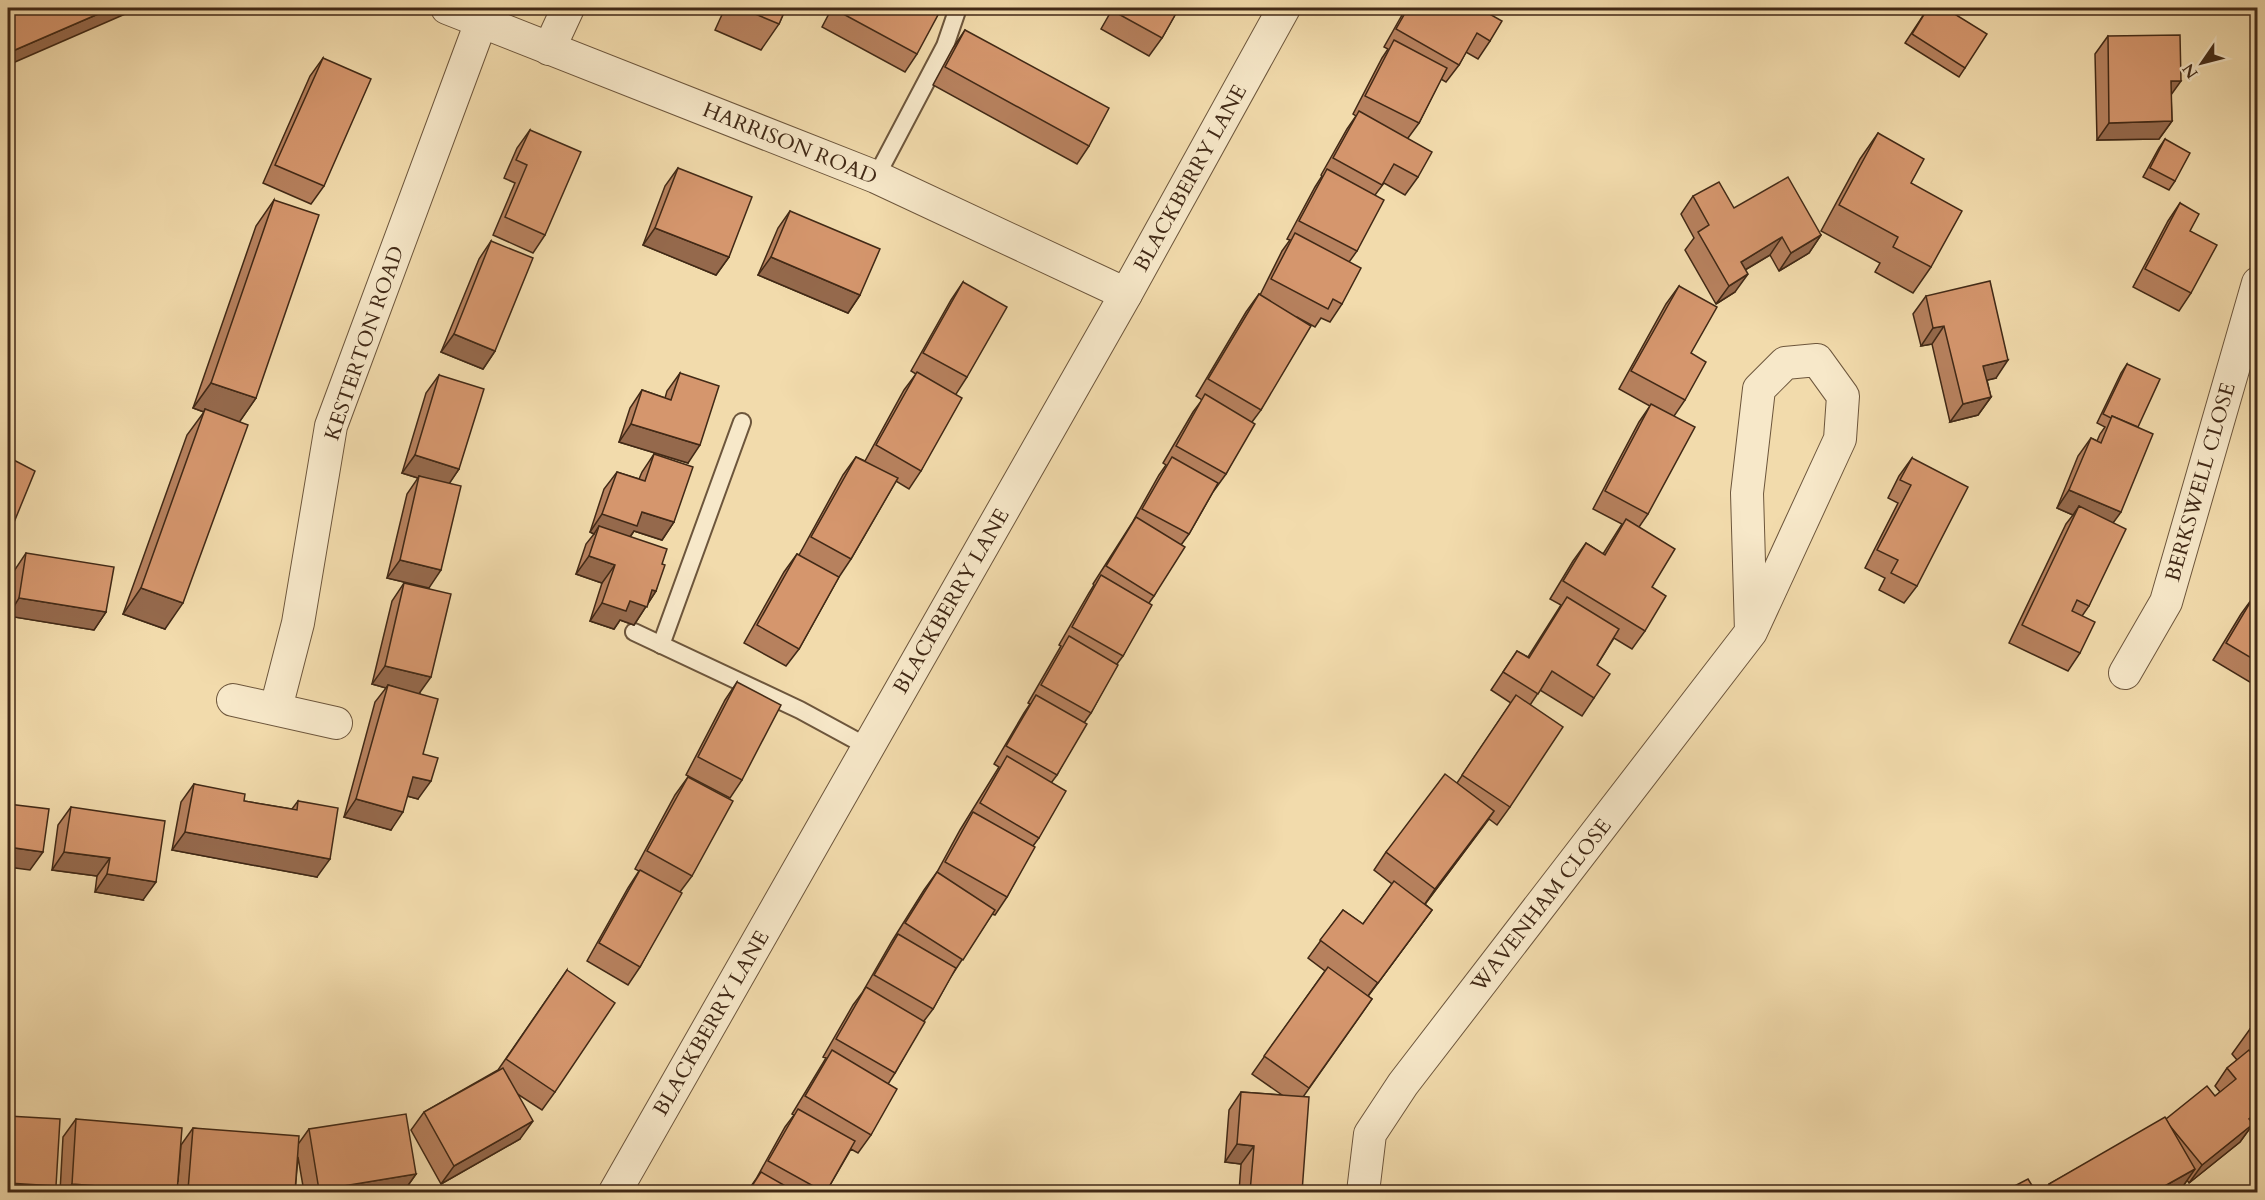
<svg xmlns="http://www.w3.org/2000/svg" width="2265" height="1200" viewBox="0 0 2265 1200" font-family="Cardo,serif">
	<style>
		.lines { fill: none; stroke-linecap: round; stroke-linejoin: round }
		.service-casing { stroke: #6d563c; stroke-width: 20 }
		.minor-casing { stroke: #6d563c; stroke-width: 34 }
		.service { stroke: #f7e8c9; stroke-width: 16 }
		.minor { stroke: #f7e8c9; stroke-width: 32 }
		.wall { fill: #b7815e; stroke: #412916; stroke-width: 1.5 }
		.shaded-wall { fill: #95694c; stroke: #412916; stroke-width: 1.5 }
		.building { fill: #d5966d; stroke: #412916; stroke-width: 1.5 }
		.labels { text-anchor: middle; stroke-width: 4.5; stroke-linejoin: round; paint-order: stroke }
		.street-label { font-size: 21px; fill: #412916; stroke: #f7e8c9 }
	</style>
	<rect width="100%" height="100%" fill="#f2dbac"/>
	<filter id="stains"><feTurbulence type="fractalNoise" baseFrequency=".00333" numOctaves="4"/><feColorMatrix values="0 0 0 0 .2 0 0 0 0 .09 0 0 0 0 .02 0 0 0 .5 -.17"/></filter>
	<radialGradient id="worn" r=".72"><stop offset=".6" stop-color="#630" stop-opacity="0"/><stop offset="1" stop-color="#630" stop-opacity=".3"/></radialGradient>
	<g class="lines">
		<!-- service casing -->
		<g class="service-casing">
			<g id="service">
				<path d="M876 177 945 46 958 8"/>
				<path d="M634 632 800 710 868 747"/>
				<path d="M661 645 742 422"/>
			</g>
		</g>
		<!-- minor casing -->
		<g class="minor-casing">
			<g id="minor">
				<path d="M447 8 876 177 1126 294"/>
				<path d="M549 49 568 8"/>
				<path d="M2125 673 2166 602 2258 283"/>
				<path d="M233 700 336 723"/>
				<path d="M276 708 298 623 331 426 481 22"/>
				<path d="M615 1192 1126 294 1284 8"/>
				<path d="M1363 1192 1370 1134 1403 1084 1751 632 1840 439 1843 396 1817 360 1785 363 1759 389 1747 493 1751 632"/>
			</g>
		</g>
		<!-- service -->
		<use href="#service" class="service"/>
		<!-- minor -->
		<use href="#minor" class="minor"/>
	</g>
	<!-- wall -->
	<g class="wall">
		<path d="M725 8H786L779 24 761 50 715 30Z"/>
		<path d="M832 8H928L917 54 905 72 822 27Z"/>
		<path d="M1113 8H1179L1162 38 1149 56 1101 29Z"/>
		<path d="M1406 8H1482L1481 9 1490 41 1478 59 1466 52 1459 65 1446 82 1441 79 1419 123 1408 138 1418 177 1405 195 1384 183 1375 195 1357 251 1349 262 1342 304 1330 322 1321 318 1315 327 1297 317 1261 410 1252 422 1226 474 1213 492 1189 534 1181 545 1154 596 1149 603 1123 656 1117 664 1091 713 1084 723 1057 775 1051 783 1039 838 1033 846 1007 897 995 915 992 914 950 978 933 1009 924 1021 895 1073 888 1084 871 1135 858 1153 851 1149 826 1192H747L756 1179 785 1127 794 1115 792 1114 826 1058 823 1057 853 1005 862 993 892 941 924 890 937 872 960 830 999 767 994 764 1024 713 1030 704 1028 703 1061 646 1059 645 1089 593 1094 585 1093 584 1132 523 1159 475 1166 465 1163 463 1193 412 1202 400 1196 396 1246 312 1259 294 1260 295 1282 251 1290 240 1287 239 1315 187 1322 176 1321 175 1347 129 1356 116 1353 114 1382 58 1388 49 1384 47Z"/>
		<path d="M1928 8H1945L1965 68 1959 77 1905 43Z"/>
		<path d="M965 30 1089 146 1077 164 933 85 953 48Z"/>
		<path d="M2108 36 2171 95 2172 121 2159 139 2097 140 2095 54Z"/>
		<path d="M323 58 324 186 311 204 263 183 310 76Z"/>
		<path d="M530 130 545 235 533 253 493 235 515 183 504 178 517 148Z"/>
		<path d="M1878 133 1911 183 1931 267 1913 293 1875 272 1880 263 1821 231 1860 159Z"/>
		<path d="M2165 139 2175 181 2169 190 2143 177 2159 148Z"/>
		<path d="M678 168 729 257 716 275 643 245 665 186Z"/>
		<path d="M1693 196 1734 208 1821 235 1809 253 1779 271 1770 255 1745 270 1735 292 1716 304 1685 250 1694 238 1681 214Z"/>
		<path d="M274 200 256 398 239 422 165 629 123 614 187 435 204 412 193 408 256 226Z"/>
		<path d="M2180 203 2190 231 2191 293 2179 311 2133 287 2168 221Z"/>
		<path d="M790 211 860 295 848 313 758 275 778 228Z"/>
		<path d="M491 241 495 351 483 369 441 352 479 259Z"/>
		<path d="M963 282 967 377 956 394 921 471 909 489 896 481 851 559 839 577 799 649 786 666 744 643 784 572 797 554 799 555 843 475 856 457 865 461 904 390 916 374 911 371 951 300Z"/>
		<path d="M1679 286 1691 353 1685 400 1674 416 1648 514 1639 527 1652 587 1645 631 1632 649 1614 638 1597 665 1594 698 1582 716 1540 690 1530 705 1510 807 1497 825 1489 819 1425 904 1432 910 1368 996 1372 999 1303 1097 1302 1192H1239L1241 1164 1225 1162 1229 1110 1241 1092 1282 1095 1252 1074 1325 971 1308 958 1343 910 1363 924 1392 884 1374 870 1386 852 1457 783 1511 703 1491 690 1517 651 1528 657 1561 605 1550 599 1573 561 1586 543 1603 554 1622 524 1593 509 1639 422 1650 406 1619 389 1666 304Z"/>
		<path d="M1926 296 1996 378 1987 380 1991 397 1978 415 1950 422 1932 344 1921 346 1913 314Z"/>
		<path d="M2127 364 2138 427 2113 523 2089 606 2082 616 2080 653 2068 671 2009 643 2066 524 2073 515 2057 508 2078 456 2091 438 2097 441 2100 434 2105 427 2097 423 2121 373Z"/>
		<path d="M680 373 688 463 619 442 630 408 642 390 665 398 667 391Z"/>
		<path d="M439 375 459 469 449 483 429 588 387 578 407 494 418 478 402 473 426 393Z"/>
		<path d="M654 454 674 522 662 540 634 531 630 537 662 564 656 591 634 625 620 620 614 629 590 621 602 583 576 574 586 544 594 534 590 532 604 489 617 472 639 479 642 472Z"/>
		<path d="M1912 458 1917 586 1904 603 1879 590 1885 578 1865 568 1898 503 1888 498 1899 476Z"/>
		<path d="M26 553 106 612 94 630 8 616 14 571Z"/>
		<path d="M404 583 420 694 423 754 418 799 407 796 391 830 344 817 375 702 386 688 372 684 392 601Z"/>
		<path d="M2254 596 2258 599V687L2213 660 2241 614Z"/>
		<path d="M737 682 742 780 730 798 686 775 725 700Z"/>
		<path d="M688 777 692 876 680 892 640 967 628 985 587 961 628 888 639 871 635 869 675 795Z"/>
		<path d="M194 784 244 801 292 809 298 801 317 877 172 850 181 802Z"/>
		<path d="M71 807 143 900 95 892 97 876 52 870 58 825Z"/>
		<path d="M567 970 555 1092 542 1110 516 1093 520 1139 441 1184 411 1130 424 1112 498 1070Z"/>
		<path d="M2258 1022V1120L2253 1124 2240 1142 2189 1183 2187 1180 2179 1192H2043L2049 1184 2166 1119 2215 1096 2220 1092 2215 1086 2227 1068 2237 1060 2232 1054 2250 1029Z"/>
		<path d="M76 1119 178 1181 181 1145 193 1128 299 1143 309 1129 416 1174 404 1191 397 1192H304L298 1157 295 1192H60L63 1137Z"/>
	</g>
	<!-- shaded-wall -->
	<g class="shaded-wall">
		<path d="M112 8H139L8 65V53Z"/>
		<path d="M2171 81H2181L2168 99Z"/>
		<path d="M2172 121 2159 139 2097 140 2109 123Z"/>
		<path d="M655 228 729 257 716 275 643 245Z"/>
		<path d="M1821 235 1809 253 1779 271 1791 253Z"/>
		<path d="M1782 237 1770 255 1728 280 1741 262Z"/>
		<path d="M771 257 860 295 848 313 758 275Z"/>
		<path d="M1748 274 1735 292 1716 304 1729 286Z"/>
		<path d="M1944 326 1932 344 1921 346 1933 328Z"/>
		<path d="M454 334 495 351 483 369 441 352Z"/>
		<path d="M2008 360 1996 378 1971 384 1983 366Z"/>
		<path d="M211 383 256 398 238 424 205 409 204 412 193 408Z"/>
		<path d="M1991 397 1978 415 1950 422 1963 404Z"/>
		<path d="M631 424 700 445 688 463 619 442Z"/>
		<path d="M415 455 459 469 447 487 419 476 418 478 402 473Z"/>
		<path d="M2069 490 2121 512 2108 530 2079 506 2073 515 2057 508Z"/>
		<path d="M642 512 674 522 662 540 634 531 625 544 599 526 594 534 590 532 602 514Z"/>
		<path d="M589 556 615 565 602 583 576 574Z"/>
		<path d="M400 560 441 570 429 588 387 578Z"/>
		<path d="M141 588 183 603 165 629 123 614Z"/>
		<path d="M652 590 656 591 634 625 620 620 614 629 590 621 602 603 630 601Z"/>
		<path d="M19 598 106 612 94 630 8 616Z"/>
		<path d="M385 666 431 677 418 695 388 685 386 688 372 684Z"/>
		<path d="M413 777 431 781 418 799 400 794Z"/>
		<path d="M356 799 403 812 391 830 344 817Z"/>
		<path d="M1494 811 1481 829 1423 907 1435 889Z"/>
		<path d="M185 832 330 859 317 877 172 850Z"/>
		<path d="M8 847 43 852 30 870 8 867Z"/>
		<path d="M64 852 110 858 97 876 52 870Z"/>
		<path d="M107 874 156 882 143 900 95 892Z"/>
		<path d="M1432 910 1419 927 1365 1000 1378 983Z"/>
		<path d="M2258 1112V1120L2237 1137 2249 1119Z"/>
		<path d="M533 1121 520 1139 441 1184 454 1166Z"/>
		<path d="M2253 1124 2240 1142 2189 1183 2202 1165Z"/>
		<path d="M1237 1144 1254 1146 1241 1164 1225 1162Z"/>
		<path d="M2195 1169 2179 1192H2154Z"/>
		<path d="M416 1174 404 1191 397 1192H317L319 1190Z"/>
		<path d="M8 1183 56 1186 52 1192H8Z"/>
		<path d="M72 1184 177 1192H65Z"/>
		<path d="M188 1190 220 1192H187Z"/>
	</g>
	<!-- building -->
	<g class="building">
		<path d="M8 8H112L8 53Z"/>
		<path d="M741 8H786L779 24Z"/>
		<path d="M835 8H928L939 13 917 54 834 9Z"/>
		<path d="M1116 8H1179L1162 38 1113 11Z"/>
		<path d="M1408 8H1479L1502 21 1490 41 1477 33 1459 65 1396 29Z"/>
		<path d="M1928 8H1945L1987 34 1965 68 1912 34Z"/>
		<path d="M965 30 1109 108 1089 146 945 67Z"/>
		<path d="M2180 35 2181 81H2171L2172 121 2109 123 2108 36Z"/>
		<path d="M1394 40 1447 68 1419 123 1365 96Z"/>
		<path d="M323 58 371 79 324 186 275 165Z"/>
		<path d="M1359 111 1432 152 1418 177 1394 164 1382 185 1333 158Z"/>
		<path d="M530 130 581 152 545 235 505 217 527 165 516 160Z"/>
		<path d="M1878 133 1924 159 1911 183 1962 211 1931 267 1893 247 1898 237 1839 205Z"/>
		<path d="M2165 139 2190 153 2175 181 2150 168Z"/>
		<path d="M678 168 752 197 729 257 655 228Z"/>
		<path d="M1327 169 1384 200 1357 251 1299 221Z"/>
		<path d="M1788 177 1821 235 1791 253 1782 237 1741 262 1748 274 1729 286 1698 232 1709 225 1693 196 1719 182 1734 208Z"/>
		<path d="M274 200 319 215 256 398 211 383Z"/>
		<path d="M2180 203 2199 214 2190 231 2217 245 2191 293 2145 269Z"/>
		<path d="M790 211 880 249 860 295 771 257Z"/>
		<path d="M1295 233 1361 268 1342 304 1333 299 1328 309 1271 279Z"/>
		<path d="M491 241 533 258 495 351 454 334Z"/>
		<path d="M1990 281 2008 360 1983 366 1991 397 1963 404 1944 326 1933 328 1926 296Z"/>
		<path d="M963 282 1007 307 967 377 923 353Z"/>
		<path d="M1679 286 1717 307 1691 353 1706 362 1685 400 1631 371Z"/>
		<path d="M1259 294 1311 326 1261 410 1208 379Z"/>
		<path d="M2127 364 2160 379 2138 427 2112 416 2111 418 2103 414Z"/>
		<path d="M917 372 962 398 921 471 876 445Z"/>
		<path d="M680 373 719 386 700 445 631 424 642 390 671 400Z"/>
		<path d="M439 375 484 389 459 469 415 455Z"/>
		<path d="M1205 394 1255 424 1226 474 1176 446Z"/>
		<path d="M1651 404 1695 427 1648 514 1605 491Z"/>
		<path d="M205 409 248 425 183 603 141 588Z"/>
		<path d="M2112 416 2153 434 2121 512 2069 490 2091 438 2101 443Z"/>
		<path d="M654 454 693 467 674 522 642 512 637 526 602 514 617 472 645 481Z"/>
		<path d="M8 457 35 471 8 537Z"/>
		<path d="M856 457 898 478 851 559 811 537Z"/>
		<path d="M1172 457 1218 483 1189 534 1142 509Z"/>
		<path d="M1912 458 1968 487 1917 586 1891 573 1898 560 1877 550 1911 485 1900 480Z"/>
		<path d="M419 476 461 486 441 570 400 560Z"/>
		<path d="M2079 506 2126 529 2089 606 2077 600 2072 611 2095 622 2080 653 2022 625Z"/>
		<path d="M1136 517 1185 547 1154 596 1106 566Z"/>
		<path d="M1626 519 1675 549 1652 587 1666 596 1645 631 1563 581 1586 543 1605 555Z"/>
		<path d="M599 526 667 549 662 564 665 565 656 591 652 590 647 607 630 601 626 611 602 603 615 565 589 556Z"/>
		<path d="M26 553 114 567 106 612 19 598Z"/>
		<path d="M797 554 839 577 799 649 757 625Z"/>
		<path d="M1101 575 1152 605 1123 656 1072 627Z"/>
		<path d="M404 583 451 594 431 677 385 666Z"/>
		<path d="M2254 596 2258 599V662L2226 643Z"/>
		<path d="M1567 597 1619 629 1597 665 1610 674 1594 698 1552 671 1538 694 1503 672 1517 651 1529 658Z"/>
		<path d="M1069 636 1118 665 1091 713 1041 685Z"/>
		<path d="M737 682 781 705 742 780 698 757Z"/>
		<path d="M388 685 438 699 423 754 438 758 431 781 413 777 403 812 356 799Z"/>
		<path d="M1036 695 1087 724 1057 775 1006 746Z"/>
		<path d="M1516 695 1563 727 1510 807 1462 775Z"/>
		<path d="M1007 756 1066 791 1039 838 980 803Z"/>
		<path d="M1445 774 1494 811 1435 889 1386 852Z"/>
		<path d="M688 777 733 801 692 876 647 851Z"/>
		<path d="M194 784 245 794 244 801 297 810 298 801 338 808 330 859 185 832Z"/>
		<path d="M8 804 49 809 43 852 8 847Z"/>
		<path d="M71 807 165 821 156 882 107 874 110 858 64 852Z"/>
		<path d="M973 812 1035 847 1007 897 945 862Z"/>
		<path d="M640 870 682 893 640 967 599 943Z"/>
		<path d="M937 872 995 910 963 960 905 923Z"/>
		<path d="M1394 881 1432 910 1378 983 1320 940 1343 910 1363 924Z"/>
		<path d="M898 934 956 968 933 1009 874 975Z"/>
		<path d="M1328 967 1372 999 1309 1088 1264 1056Z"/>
		<path d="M567 970 615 1003 555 1092 506 1059Z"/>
		<path d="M866 987 925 1022 895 1073 836 1039Z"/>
		<path d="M2258 1022V1037L2250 1029Z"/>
		<path d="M832 1050 897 1089 871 1135 805 1096Z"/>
		<path d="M2249 1050 2258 1061V1112L2249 1119 2253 1124 2202 1165 2170 1126 2166 1119 2207 1086 2215 1096 2236 1079 2227 1068Z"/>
		<path d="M503 1068 533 1121 454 1166 424 1112Z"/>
		<path d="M1241 1092 1309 1097 1302 1192H1250L1254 1146 1237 1144Z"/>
		<path d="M798 1109 855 1141 826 1192H824L768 1161Z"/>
		<path d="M406 1114 416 1174 319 1190 309 1129Z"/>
		<path d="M8 1116 60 1119 56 1186 8 1183Z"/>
		<path d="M2165 1117 2195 1169 2154 1192H2054L2049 1184Z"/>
		<path d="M76 1119 182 1128 177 1192 72 1184Z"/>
		<path d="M193 1128 299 1136 295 1192H220L188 1190Z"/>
		<path d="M761 1172 796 1192H748Z"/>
		<path d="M2028 1179 2036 1192H2003Z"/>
	</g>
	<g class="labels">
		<!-- street labels -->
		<g class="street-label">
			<text transform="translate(790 143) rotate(22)" y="7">HARRISON ROAD</text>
			<text transform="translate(1190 178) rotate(-61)" y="7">BLACKBERRY LANE</text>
			<text transform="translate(364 343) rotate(-71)" y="7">KESTERTON ROAD</text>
			<text transform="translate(2200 482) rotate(-74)" y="7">BERKSWELL CLOSE</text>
			<text transform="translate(951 601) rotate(-60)" y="7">BLACKBERRY LANE</text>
			<text transform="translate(1541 905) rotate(-52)" y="7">WAVENHAM CLOSE</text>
			<text transform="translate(711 1023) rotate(-60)" y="7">BLACKBERRY LANE</text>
		</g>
	</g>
	<!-- margin -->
	<rect width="2265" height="1200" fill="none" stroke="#f2dbac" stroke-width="30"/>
	<rect x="9" y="9" width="2247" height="1182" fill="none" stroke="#412916" stroke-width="3"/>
	<rect x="15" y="15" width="2235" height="1170" fill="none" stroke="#412916" stroke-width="1.5"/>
	<!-- north arrow -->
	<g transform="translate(2202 63) rotate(235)" stroke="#f7e8c9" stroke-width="4.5" paint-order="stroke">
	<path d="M0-4.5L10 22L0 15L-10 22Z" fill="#412916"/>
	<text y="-9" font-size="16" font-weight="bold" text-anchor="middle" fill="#412916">N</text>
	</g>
	<rect width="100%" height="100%" filter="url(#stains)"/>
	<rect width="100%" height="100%" fill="url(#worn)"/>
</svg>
